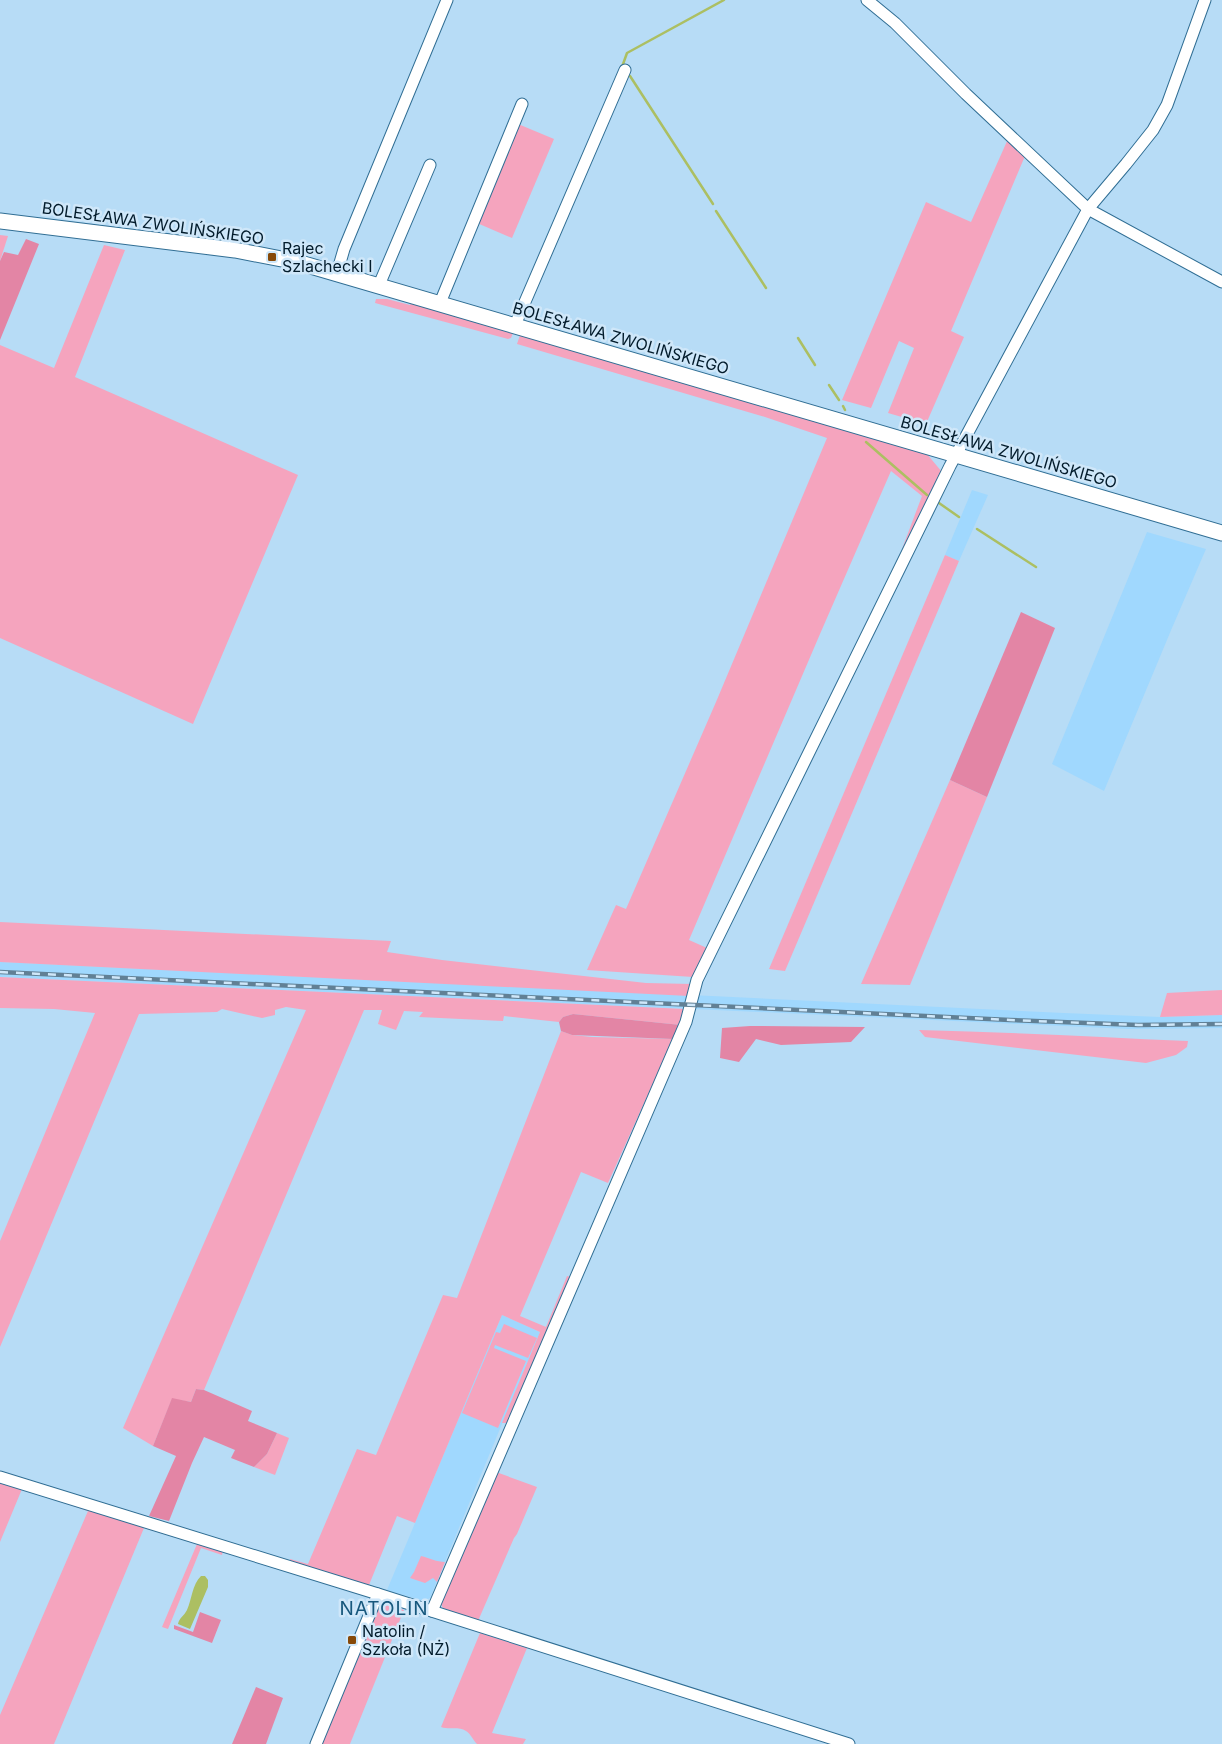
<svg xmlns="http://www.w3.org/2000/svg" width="1222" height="1744" viewBox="0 0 1222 1744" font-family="Inter,sans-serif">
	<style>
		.built { fill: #a0d8fe }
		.green { fill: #f5a4be }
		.forest { fill: #e385a5 }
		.water { fill: #acbf62 }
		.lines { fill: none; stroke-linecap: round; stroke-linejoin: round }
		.stream { stroke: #acbf62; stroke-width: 2.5 }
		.minor-casing { stroke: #306e94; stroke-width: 13 }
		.major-casing { stroke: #306e94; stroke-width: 17 }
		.minor { stroke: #fff; stroke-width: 11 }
		.major { stroke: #fff; stroke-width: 15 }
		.rail-casing { stroke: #618095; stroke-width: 4.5 }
		.rail { stroke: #cfe7f9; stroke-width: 2.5; stroke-dasharray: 8; stroke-linecap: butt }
		.poi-dot { fill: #874908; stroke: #cfe7f9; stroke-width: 2 }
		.labels { text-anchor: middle; stroke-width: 5; stroke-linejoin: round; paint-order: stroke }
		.street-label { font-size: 16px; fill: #021b2b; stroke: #cfe7f9 }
		.poi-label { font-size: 16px; fill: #021b2b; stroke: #cfe7f9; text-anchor: start }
		.quarter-label { font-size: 19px; letter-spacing: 1px; fill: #17587d; stroke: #cfe7f9 }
	</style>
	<rect width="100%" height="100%" fill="#b7dcf6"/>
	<!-- built -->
	<g class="built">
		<path d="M972 490 988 495 959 561 945 555Z"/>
		<path d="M1147 532 1206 549 1172 628 1104 791 1052 764Z"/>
		<path d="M0 962 1064 1013 1160 1017 1222 1015V1028L1129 1029 0 977Z"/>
		<path d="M502 1315 540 1332 430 1598 424 1601 387 1590Z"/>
	</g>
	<!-- green -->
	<g class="green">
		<path d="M518 124 554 139 512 238 477 223Z"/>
		<path d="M1008 139 1025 156 951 331 964 337 926 424 888 413 914 348 899 341 871 408 842 400 926 202 971 222Z"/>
		<path d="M0 235 8 236 0 261Z"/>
		<path d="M104 245 125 250 75 377 298 475 193 724 0 638V345L54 368Z"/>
		<path d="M376 299H387L410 305 411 303 513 333 511 338 508 339 375 303Z"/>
		<path d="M520 335 927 454 942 472 902 549 922 496 891 471 820 634 689 940 707 948 693 977 587 970 616 905 626 909 716 702 827 438 765 417 517 344Z"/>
		<path d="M945 555 959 561 785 971 769 969Z"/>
		<path d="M950 780 987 797 910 985 861 984Z"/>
		<path d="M0 922 391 941 387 952 442 960 646 983 692 984 689 996 0 962Z"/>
		<path d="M0 977 685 1009 681 1025 573 1014 563 1017 559 1022 504 1016 503 1021 419 1017 423 1012 404 1011 396 1030 378 1024 382 1010H364L204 1390 196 1389 191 1402 172 1399 153 1446 123 1428 306 1010 286 1007 275 1010V1015L262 1018 222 1009 217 1012 139 1014 0 1347V1241L95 1013 54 1009 0 1008Z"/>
		<path d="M1222 990V1015L1160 1017 1167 993Z"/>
		<path d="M919 1030C1009 1032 1099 1037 1188 1041L1187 1047 1176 1055 1146 1063 925 1037Z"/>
		<path d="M561 1031 572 1035 592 1037 673 1039 608 1183 581 1172 520 1316 546 1327 567 1276 571 1277 508 1423H502L540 1332 502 1315 415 1523 397 1516 369 1585 290 1563V1559L308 1564 357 1449 376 1455 443 1295 457 1298Z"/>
		<path d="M504 1324 537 1338 528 1358 495 1345 494 1348 526 1361 498 1428 462 1413 496 1332 500 1333Z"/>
		<path d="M277 1433 289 1438 275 1475 254 1467 267 1454Z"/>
		<path d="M496 1472 537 1487 517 1534 514 1538 478 1621 443 1608 441 1604Z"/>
		<path d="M0 1479 223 1549 222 1555 201 1548 168 1629 162 1627 197 1544 144 1528 54 1744H0V1715L88 1511 22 1489 0 1542Z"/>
		<path d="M421 1556C429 1558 437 1562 445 1562L437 1582 433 1578 425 1583 410 1578 414 1572Z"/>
		<path d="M390 1605 404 1610 350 1744H322L374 1616C378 1609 382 1606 390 1605Z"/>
		<path d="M480 1633 527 1648 492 1733 526 1739 523 1744H477C473 1740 471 1734 466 1731 459 1726 449 1730 441 1727Z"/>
	</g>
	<!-- forest -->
	<g class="forest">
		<path d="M26 239 39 244 0 340V261L4 252 18 255Z"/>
		<path d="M1021 612 1055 628 987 797 950 780Z"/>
		<path d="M573 1014 681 1025 673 1039 572 1035 561 1031 559 1022 563 1017Z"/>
		<path d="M750 1026 865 1027 851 1042 781 1045 756 1039 739 1062 720 1058 722 1028Z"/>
		<path d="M196 1389 204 1390 252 1411 248 1421 277 1433 267 1454 254 1467 231 1458 235 1450 204 1437 192 1463 169 1521 149 1516 176 1456 153 1446 172 1398 191 1402Z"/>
		<path d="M200 1612 221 1620 212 1643 174 1629V1625L193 1632Z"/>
		<path d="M256 1687 283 1698 266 1744H232Z"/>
	</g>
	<!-- water -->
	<path class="water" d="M201 1576H205L208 1580V1587L190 1629 178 1624C179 1618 184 1616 187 1610 192 1599 192 1585 201 1576Z"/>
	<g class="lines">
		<!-- stream -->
		<g class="stream">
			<path d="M622 67 627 53 724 0"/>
			<path d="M630 76 713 204"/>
			<path d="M716 211 766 288"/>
			<path d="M798 338 815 365"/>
			<path d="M829 385 839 400"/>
			<path d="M843 406 845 410"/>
			<path d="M866 442 927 495"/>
			<path d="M939 503 959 517"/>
			<path d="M977 529 1036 567"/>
		</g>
		<!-- minor casing -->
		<g class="minor-casing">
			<g id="minor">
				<path d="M867 0 895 23 966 94 1088 209 1222 282"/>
				<path d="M337 273 344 249 447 0"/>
				<path d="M379 285 430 165"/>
				<path d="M440 303 522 104"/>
				<path d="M515 325 625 70"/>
				<path d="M0 1477 378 1594 849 1744"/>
				<path d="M432 1611 686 1022 697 980 950 466 1088 209 1126 164 1153 130 1167 105 1205 0"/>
				<path d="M316 1744 378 1594"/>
			</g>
		</g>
		<!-- major casing -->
		<g class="major-casing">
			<path id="major" d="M0 221 235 250 297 262 1222 533"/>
		</g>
		<!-- minor -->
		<use href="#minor" class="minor"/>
		<!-- major -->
		<use href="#major" class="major"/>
		<!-- rail casing -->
		<g class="rail-casing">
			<path id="rail" d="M0 972 1010 1020 1138 1025 1222 1024"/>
		</g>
		<!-- rail -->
		<use href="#rail" class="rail"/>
	</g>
	<!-- markers -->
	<g class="poi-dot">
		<rect x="267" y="252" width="10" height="10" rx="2.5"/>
		<rect x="347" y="1635" width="10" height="10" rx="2.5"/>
	</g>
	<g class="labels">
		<!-- street labels -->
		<g class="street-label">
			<text transform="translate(153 223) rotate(8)" y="6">BOLESŁAWA ZWOLIŃSKIEGO</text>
			<text transform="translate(621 338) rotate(16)" y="6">BOLESŁAWA ZWOLIŃSKIEGO</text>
			<text transform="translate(1009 452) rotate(16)" y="6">BOLESŁAWA ZWOLIŃSKIEGO</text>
		</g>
		<!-- poi labels -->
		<g class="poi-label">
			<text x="282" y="254">Rajec<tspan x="282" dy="18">Szlachecki I</tspan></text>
			<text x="362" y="1637">Natolin /<tspan x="362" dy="18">Szkoła (NŻ)</tspan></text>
		</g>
		<!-- quarter labels -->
		<g class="quarter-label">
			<text x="384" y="1615">NATOLIN</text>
		</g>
	</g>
</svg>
